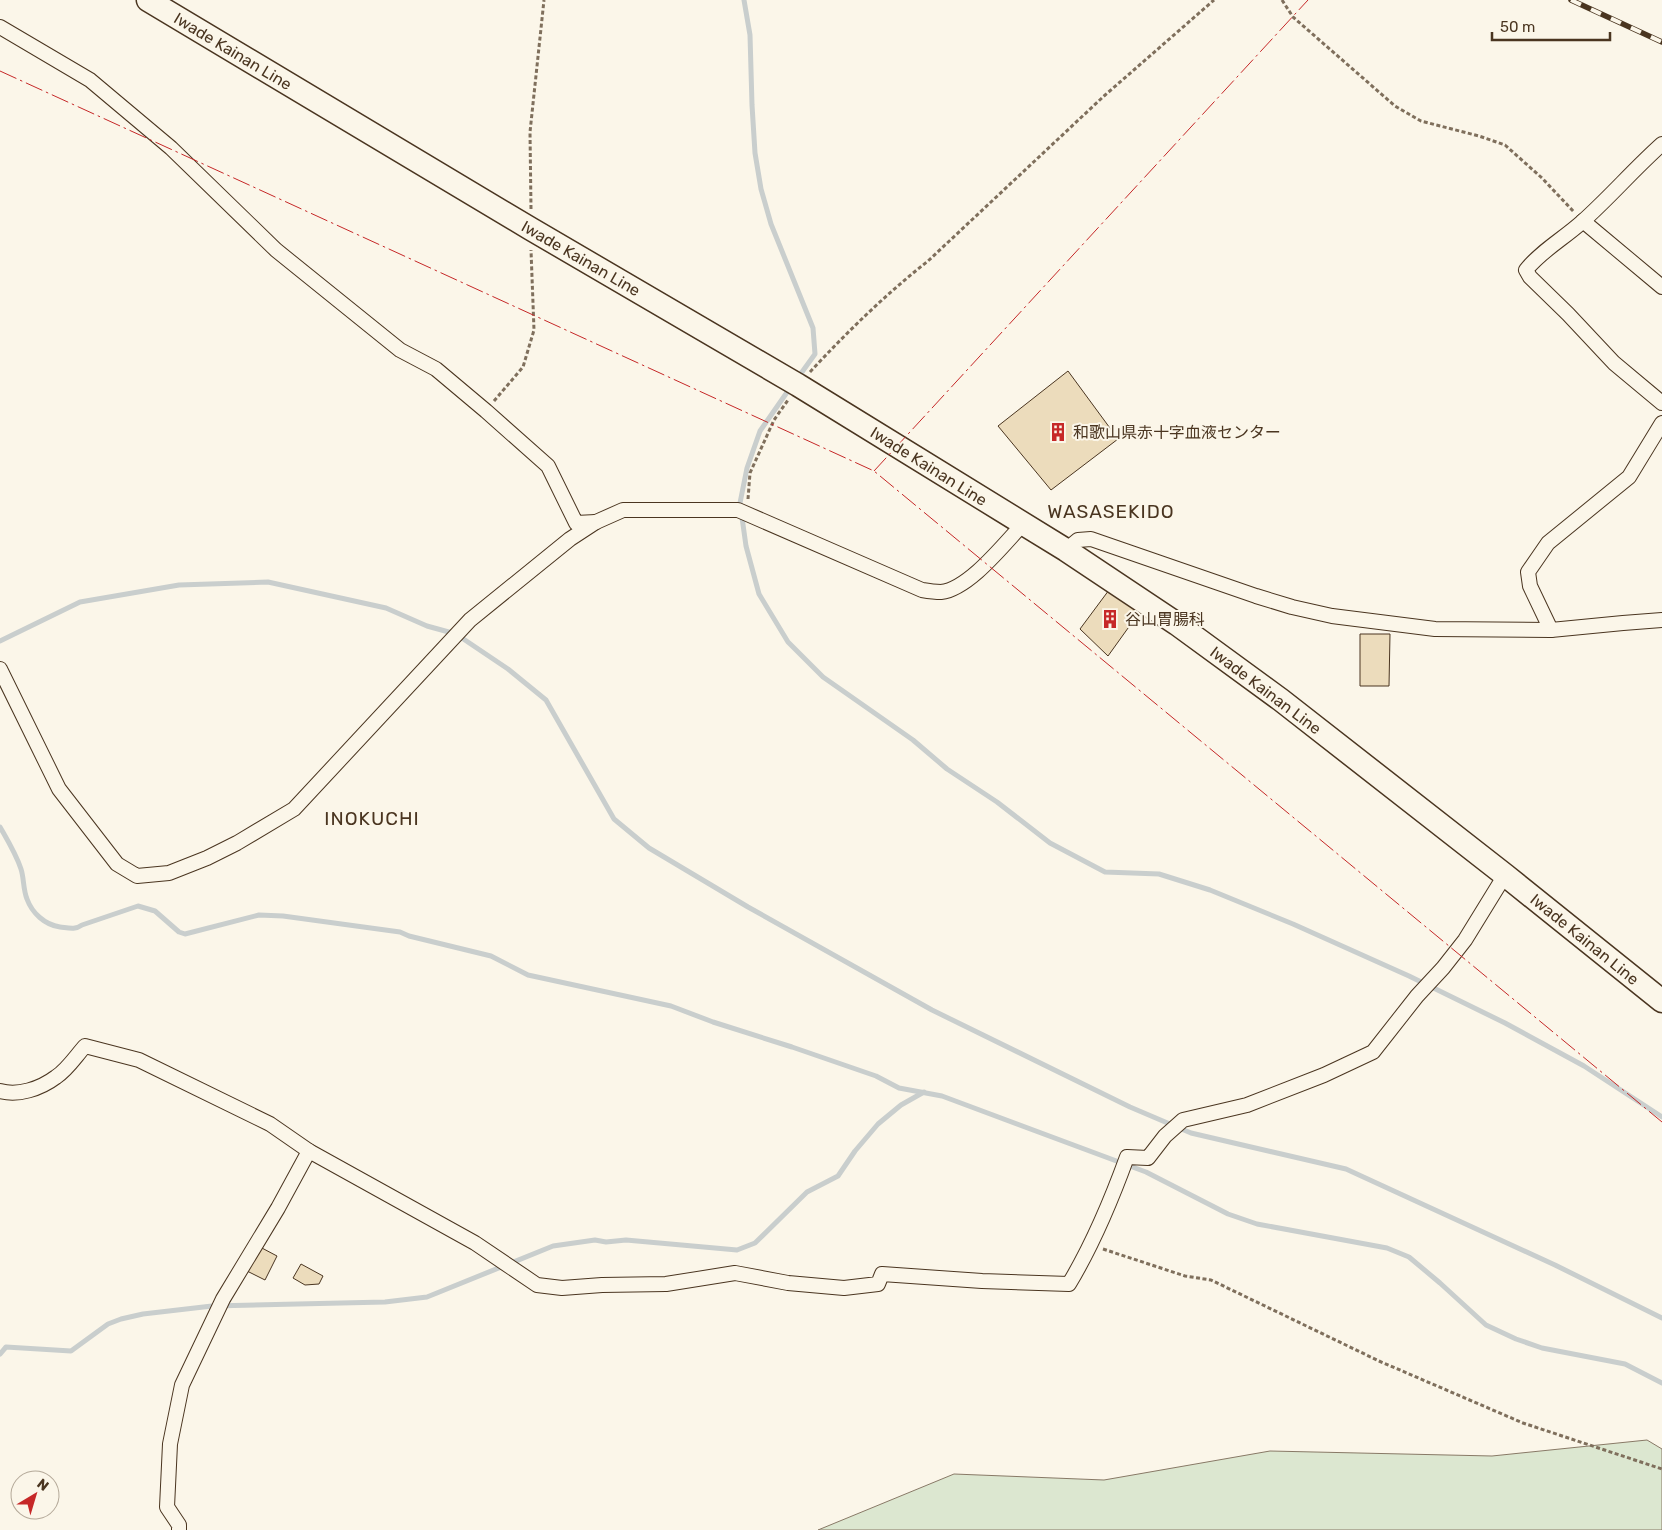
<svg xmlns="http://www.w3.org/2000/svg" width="1662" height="1530" viewBox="0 0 1662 1530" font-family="Rubik,'Noto Sans JP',sans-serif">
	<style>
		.green { fill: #dce7d0; stroke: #887966 }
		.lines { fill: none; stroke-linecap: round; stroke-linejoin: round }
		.stream { stroke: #c9cecd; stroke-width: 5 }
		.building { fill: #ecdcbc; stroke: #4a3520 }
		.minor-casing { stroke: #4a3520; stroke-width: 16 }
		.primary-casing { stroke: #4a3520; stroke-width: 25 }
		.path { stroke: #7f6f5c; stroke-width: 3; stroke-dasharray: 4 2.5; stroke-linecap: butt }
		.minor { stroke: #fbf6e9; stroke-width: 14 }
		.primary { stroke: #fbf6e9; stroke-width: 22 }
		.rail-casing { stroke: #4a3520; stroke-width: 5.5 }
		.rail { stroke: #fbf6e9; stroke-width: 4; stroke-dasharray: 11; stroke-linecap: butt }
		.power { stroke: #c62828; stroke-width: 1; stroke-dasharray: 18 4 2.5 4; stroke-linecap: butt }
		.labels { text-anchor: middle; stroke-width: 4; stroke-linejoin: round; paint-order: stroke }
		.street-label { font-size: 16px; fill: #4a3520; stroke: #fbf6e9 }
		.poi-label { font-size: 16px; fill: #4a3520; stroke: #fbf6e9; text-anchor: start }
		.quarter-label { font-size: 19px; letter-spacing: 1px; fill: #4a3520; stroke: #fbf6e9 }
	</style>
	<rect width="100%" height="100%" fill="#fbf6e9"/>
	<!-- green -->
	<path class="green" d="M1647 1440 1662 1449V1530H818L954 1474 1104 1480 1270 1451 1492 1456Z"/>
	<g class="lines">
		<!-- stream -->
		<g class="stream">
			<path d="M744 0 750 35 752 105 755 153 761 189 771 224 813 328 815 354 797 379"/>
			<path d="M790 388 760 431 747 468 740 503 746 546 759 594 788 642 823 677 913 740 947 769 997 802 1050 843 1105 872 1159 874 1210 890 1293 924 1409 976 1505 1023 1584 1066 1662 1117"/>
			<path d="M0 641 80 602 179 585 268 582 386 608 427 626 456 634 508 669 546 700 614 819 649 848 748 907 932 1010 1130 1107 1191 1133 1346 1169 1555 1265 1662 1318"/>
			<path d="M0 827C8 841 16 854 21 869 24 878 23 889 27 899 32 913 45 925 60 927 69 928 75 930 82 925L138 906 155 911 179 932 185 934 259 915 283 916 400 932 409 936 491 956 528 975 671 1006 713 1022 792 1047 876 1076 899 1088 942 1096 1146 1172 1228 1214 1257 1224 1387 1248 1409 1257 1440 1283 1486 1325 1516 1339 1542 1348 1625 1364 1662 1383"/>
			<path d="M0 1354 6 1347 71 1351 108 1324 121 1319 143 1314 212 1306 385 1302 427 1297 553 1246 595 1240 606 1242 626 1240 737 1250 755 1243 807 1192 838 1176 855 1151 878 1124 901 1105 924 1092"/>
		</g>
	</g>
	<!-- building -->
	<g class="building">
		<path d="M1068 371 1118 439 1051 490 998 426Z"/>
		<path d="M1109 590 1141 610 1108 656 1080 629Z"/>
		<path d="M1360 634H1390L1389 686H1360Z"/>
		<path d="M260 1247 277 1256 265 1280 247 1271Z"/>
		<path d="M301 1264 323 1276 319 1284 305 1285 293 1278Z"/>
	</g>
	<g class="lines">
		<!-- minor casing -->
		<g class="minor-casing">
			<g id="minor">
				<path d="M0 27 90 80 171 148 276 250 400 350 436 369 486 411 548 466 576 523 596 522"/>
				<path d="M1662 144C1634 169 1610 197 1582 222 1563 239 1541 251 1526 270L1530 277 1568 314 1614 363 1662 403"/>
				<path d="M1583 221 1662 287"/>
				<path d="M1066 550 1078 540 1091 539 1256 596 1292 607 1332 616 1435 629 1551 630 1623 623 1662 620"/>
				<path d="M1551 630 1530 586 1528 572 1548 543 1629 477 1662 423"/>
				<path d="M0 669 59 789 117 864 137 876 169 873 207 858 237 843 294 809 470 620 570 539 596 522 623 510H738L922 590C928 591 935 592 941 592 969 589 1004 544 1023 524"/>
				<path d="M0 1091C18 1096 40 1089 56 1077 67 1070 76 1056 85 1046L139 1060 270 1124 309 1151 475 1243 537 1285 562 1288 602 1285 666 1284 735 1273 788 1283 844 1288 878 1284 882 1274 982 1281 1069 1284C1093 1244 1111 1201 1127 1157L1148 1158 1165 1136 1183 1120 1247 1105 1324 1075 1373 1052 1417 996 1443 968 1465 940 1505 875"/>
				<path d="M179 1530V1525L167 1507 170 1444 182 1385 223 1299 278 1208 309 1151"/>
			</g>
		</g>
		<!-- primary casing -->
		<g class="primary-casing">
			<path id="primary" d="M148 0 531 229 798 385 1066 550 1177 624 1281 700 1505 875 1662 1001"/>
		</g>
		<!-- path -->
		<g class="path">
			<path d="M1282 0 1293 17 1395 106 1421 121 1479 136 1505 145 1542 178 1574 212"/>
			<path d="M531 209 530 132 544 0"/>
			<path d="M810 372C847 332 886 294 928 261L1104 96 1214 0"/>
			<path d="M494 401 523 367 534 330 531 250"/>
			<path d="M748 499 750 473 774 420 788 400"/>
			<path d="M1103 1249 1185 1276 1211 1280 1379 1361 1523 1423 1662 1469"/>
		</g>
		<!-- minor -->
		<use href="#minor" class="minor"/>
		<!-- primary -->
		<use href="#primary" class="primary"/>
		<!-- rail casing -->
		<g class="rail-casing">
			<path id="rail" d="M1571 0 1662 42"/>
		</g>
		<!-- rail -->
		<use href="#rail" class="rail"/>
		<!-- power -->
		<g class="power">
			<path d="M0 71 874 471 1662 1122"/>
			<path d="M874 471 1308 0"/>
		</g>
	</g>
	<!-- icons -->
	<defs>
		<g id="building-bare" transform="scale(1.5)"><path d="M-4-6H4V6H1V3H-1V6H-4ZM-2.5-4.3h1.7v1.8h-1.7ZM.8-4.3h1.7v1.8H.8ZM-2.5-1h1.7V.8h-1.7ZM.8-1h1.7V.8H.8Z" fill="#c62828" stroke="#fbf6e9" stroke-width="2.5" paint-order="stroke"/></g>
	</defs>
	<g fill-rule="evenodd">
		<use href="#building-bare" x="1058" y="432"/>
		<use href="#building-bare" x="1110" y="619"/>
	</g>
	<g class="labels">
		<!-- street labels -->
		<g class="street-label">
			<text transform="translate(233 51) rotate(31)" y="6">Iwade Kainan Line</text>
			<text transform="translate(581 258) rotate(30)" y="6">Iwade Kainan Line</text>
			<text transform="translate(929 466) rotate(32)" y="6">Iwade Kainan Line</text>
			<text transform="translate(1266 690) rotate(37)" y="6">Iwade Kainan Line</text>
			<text transform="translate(1585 939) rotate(39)" y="6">Iwade Kainan Line</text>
		</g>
		<!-- poi labels -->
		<g class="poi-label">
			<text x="1073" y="438">和歌山県赤十字血液センター</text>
			<text x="1125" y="625">谷山胃腸科</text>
		</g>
		<!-- quarter labels -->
		<g class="quarter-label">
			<text x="1111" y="518">WASASEKIDO</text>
			<text x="372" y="825">INOKUCHI</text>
		</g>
	</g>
	<!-- north arrow -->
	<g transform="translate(35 1495) rotate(38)"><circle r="24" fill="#fbf6e9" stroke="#b4a999"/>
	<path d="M0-4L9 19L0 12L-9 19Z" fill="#c62828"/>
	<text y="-8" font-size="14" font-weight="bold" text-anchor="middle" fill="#4a3520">N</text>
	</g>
	<!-- scale -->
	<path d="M1492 32v8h118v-8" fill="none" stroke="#4a3520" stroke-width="2.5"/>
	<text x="1500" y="32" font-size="15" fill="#4a3520" stroke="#fbf6e9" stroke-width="4" paint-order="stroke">50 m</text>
</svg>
